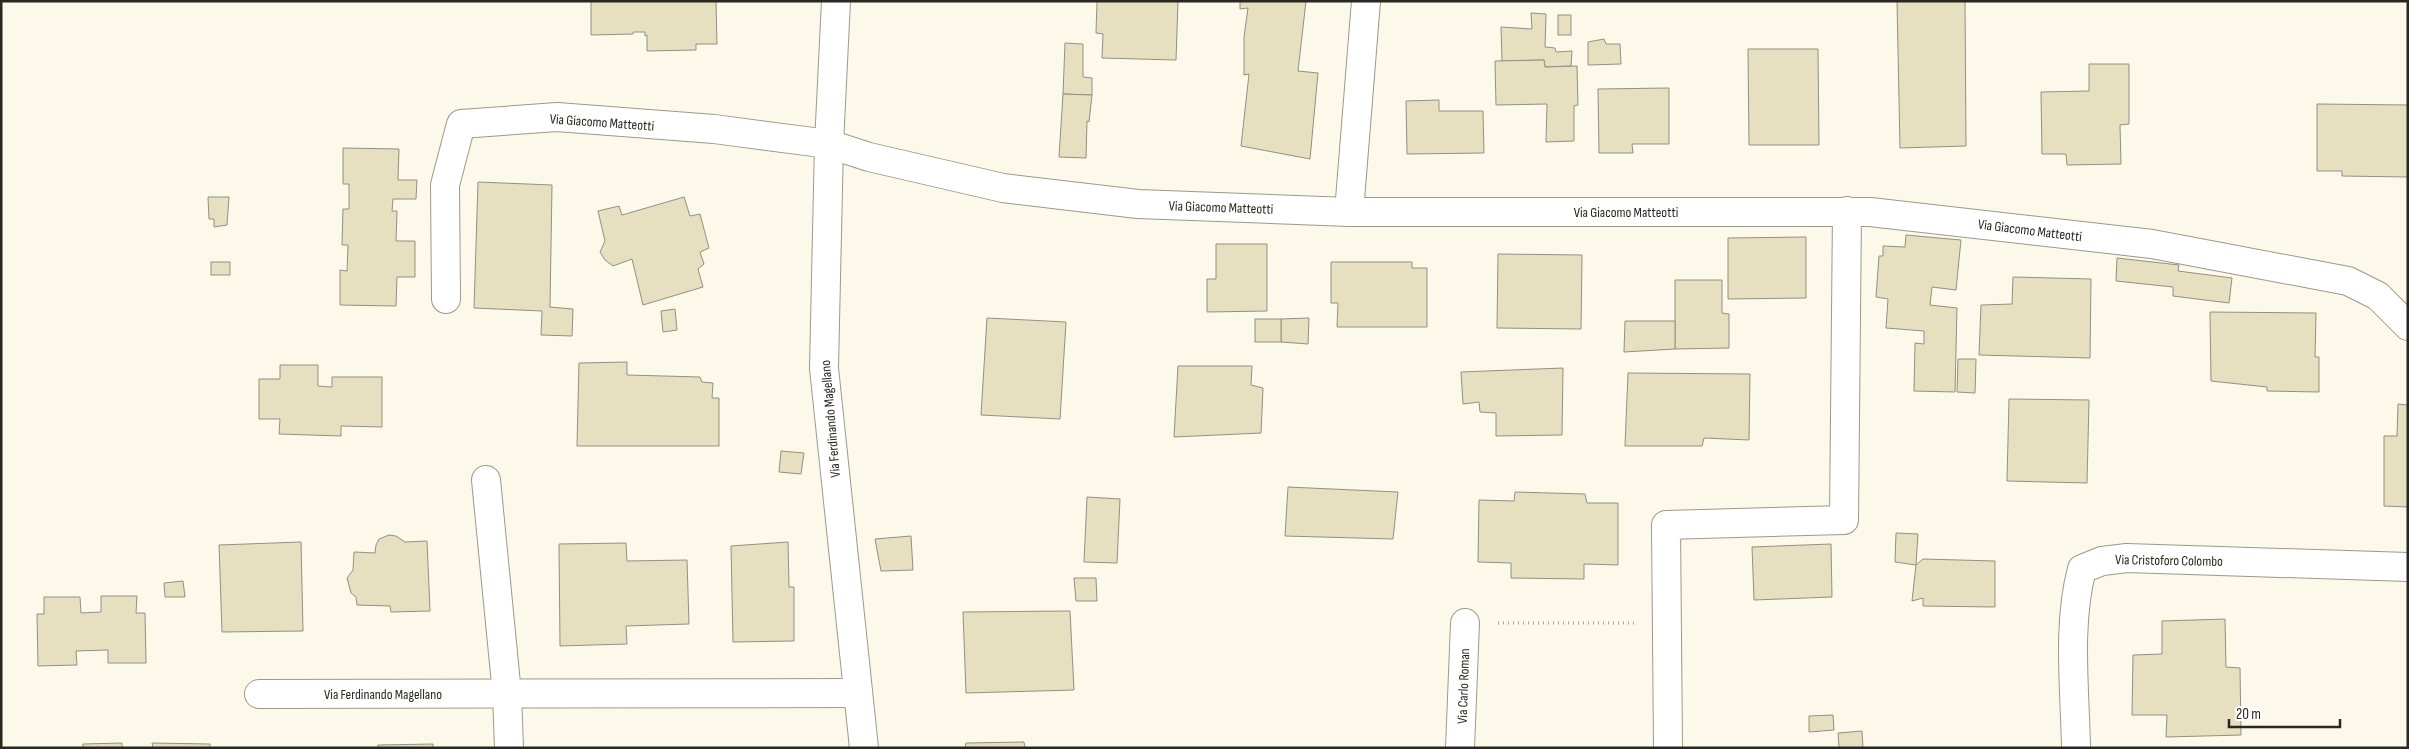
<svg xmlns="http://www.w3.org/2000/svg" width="2409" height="749" viewBox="0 0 2409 749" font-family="'Sofia Sans Condensed',sans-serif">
<rect width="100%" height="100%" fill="#fcf9ea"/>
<g fill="#e6dfc0" stroke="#939082">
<path d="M591 1H716L717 44H696V50L647 51V35L645 36V32H633V34L591 35Z"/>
<path d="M1097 1H1178L1176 60 1102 58 1103 34 1096 33Z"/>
<path d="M1240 1H1306L1298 71 1318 73 1310 159 1241 146 1249 74 1244 75V37L1248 8 1240 9Z"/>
<path d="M1897 1H1965L1966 146 1900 148Z"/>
<path d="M1531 13 1546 14 1545 47 1555 48 1556 52 1572 51 1571 66 1545 67 1544 60 1502 61 1501 27 1532 29Z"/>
<rect x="1558" y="15" width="13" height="20"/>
<path d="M1604 39 1606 44H1620L1621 64 1588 65V42Z"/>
<path d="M1065 43 1083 44V77L1092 78V95L1063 94Z"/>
<path d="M1748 49H1818L1819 145H1749Z"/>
<path d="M1544 60 1545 67 1577 66 1578 105 1574 106V141L1546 142 1547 104 1496 105 1495 61Z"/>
<path d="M2089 64H2129V124L2120 125 2121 164 2067 165 2066 154H2042L2041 92 2089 91Z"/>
<path d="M1669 88V144H1632L1633 153H1599L1598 89Z"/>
<path d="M1063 94 1092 95 1089 122 1087 121 1086 158 1059 157Z"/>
<path d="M1439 100V111H1483L1484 153 1407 154 1406 101Z"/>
<path d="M2317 104 2408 105V177L2342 176V171H2317Z"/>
<path d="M343 148 399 149 398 180H417L416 199H393L392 211H397L396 241H415V277H397L396 306 340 305V270L347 271 348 245H342L343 209H349V184H343Z"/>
<path d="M478 182 552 185 550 307 573 309 572 336 541 335 542 311 474 308Z"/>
<path d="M208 197H229L227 225 214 227V219H209Z"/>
<path d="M684 197 690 216 700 214 709 248 700 252 704 264 698 269 703 287 643 305 632 259 613 266 605 260 600 252 605 241 598 211 619 206 622 215Z"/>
<path d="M1906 235 1961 240 1956 290 1932 287 1930 305 1957 308 1955 392 1914 391 1915 343 1924 344V331L1886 328 1888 299 1876 297 1879 256H1883V246L1905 247Z"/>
<path d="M1806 237V298L1728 299V238Z"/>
<path d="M1216 244H1267V311L1207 312V279H1216Z"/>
<path d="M1498 254 1582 255 1581 329 1497 328Z"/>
<path d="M2117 258 2179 265 2178 271 2232 278 2229 303 2173 296V287L2116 281Z"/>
<rect x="211" y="262" width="19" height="13"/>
<path d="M1331 262H1412V268H1427V327H1337L1338 303H1331Z"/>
<path d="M2013 277 2091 279 2090 358 1979 355 1981 305 2012 304Z"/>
<path d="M1675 280H1722V313L1729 314V348L1675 349Z"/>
<path d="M675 309 677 330 663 332 661 311Z"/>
<path d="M2210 312 2316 313 2315 357H2319V392L2267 391V387L2211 381Z"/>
<path d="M987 318 1066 322 1060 419 981 415Z"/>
<path d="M1309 318 1308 344 1281 342V319Z"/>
<rect x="1255" y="319" width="26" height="23"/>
<path d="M1625 321H1675V349L1624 352Z"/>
<path d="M1958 359H1976L1975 393 1957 392Z"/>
<path d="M627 362V375L700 377 702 382 713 383 712 398H719V446H577L579 363Z"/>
<path d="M280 365H318V386L332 387V377H382V427L341 426V436L279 434 280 419H259V379H280Z"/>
<path d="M1178 366H1252L1251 385 1263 388 1261 433 1174 437Z"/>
<path d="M1563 368 1562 435 1496 436V413L1480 412 1479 402 1463 404 1461 372Z"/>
<path d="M1628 373 1750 374 1749 440 1704 438 1702 446H1625Z"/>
<path d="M2009 399 2089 400 2087 483 2007 481Z"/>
<path d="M2398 404 2408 405V507L2384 506V436H2397Z"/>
<path d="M781 451 804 453 801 474 779 472Z"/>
<path d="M1288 487 1398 492 1393 539 1285 536Z"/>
<path d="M1515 492 1585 494 1587 503H1618V565L1584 564V579L1511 578V563L1478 562 1479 500 1514 501Z"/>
<path d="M1087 497 1120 499 1117 563 1084 562Z"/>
<path d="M1896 533 1918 534 1916 565 1895 562Z"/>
<path d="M389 535 396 536 405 542 427 541 430 611 391 612 390 606 357 605 356 597 351 593 347 578 353 570 354 552 375 553 376 545 379 539Z"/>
<path d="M911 536 913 570 881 571 875 539Z"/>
<path d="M301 542 303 631 222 632 219 545Z"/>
<path d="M788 542 789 587H794V641L733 642 731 546Z"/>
<path d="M626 543 627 561 687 560 689 624 626 626 627 644 560 646 559 544Z"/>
<path d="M1831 544 1832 597 1754 600 1752 547Z"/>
<path d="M1923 559 1995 561V607L1923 606V598L1912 601 1916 565Z"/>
<path d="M1074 578H1096L1097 601H1076Z"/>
<path d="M183 581 185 597H165L164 583Z"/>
<path d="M101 596H137L136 613H145L146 663H108V650L76 651 77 665 38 666 37 614H44V597H80L81 613 101 612Z"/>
<path d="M1070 611 1074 690 966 693 963 612Z"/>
<path d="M2225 619 2226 667 2240 668 2241 735 2166 737 2167 715H2132L2133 655 2162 654V621Z"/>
<path d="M1833 715 1834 730 1809 732V716Z"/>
<path d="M1862 731 1863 748H1839L1838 733Z"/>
<path d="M1024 742 1025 748H965L966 743Z"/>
<path d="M122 743V748H83V744Z"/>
<path d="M152 743 210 744V748H153Z"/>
<path d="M433 744V748H378V745Z"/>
</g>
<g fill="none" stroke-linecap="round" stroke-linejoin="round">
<defs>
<g id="minor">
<path d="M836 1 829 144 824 368 864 748"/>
<path d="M1349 212 1366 1"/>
<path d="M446 299 445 185 461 124 557 117 714 129 829 144 869 157 1003 188 1138 204 1349 212H1870L2152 244 2348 281 2378 296 2408 326"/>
<path d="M486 480 507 694 509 748"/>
<path d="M259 694 858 693"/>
<path d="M1460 748 1465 623"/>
<path d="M1668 748 1666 525 1844 520 1847 211"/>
<path d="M2076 748C2075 690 2067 624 2082 569L2102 561 2127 558 2408 567"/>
</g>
</defs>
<use href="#minor" stroke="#9c998b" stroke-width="30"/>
<path stroke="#a5a398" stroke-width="3" stroke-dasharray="1 4" stroke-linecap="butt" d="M1498 623H1634"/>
<use href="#minor" stroke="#fff" stroke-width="28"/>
</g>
<g text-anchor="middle" stroke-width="4" stroke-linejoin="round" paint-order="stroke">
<g font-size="14" fill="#282722" stroke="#fff">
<text transform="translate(602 122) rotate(4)" y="5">Via Giacomo Matteotti</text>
<text transform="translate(1221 207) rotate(2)" y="5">Via Giacomo Matteotti</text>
<text x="1626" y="217">Via Giacomo Matteotti</text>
<text transform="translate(2030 230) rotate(7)" y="5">Via Giacomo Matteotti</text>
<text transform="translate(830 419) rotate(-95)" y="5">Via Ferdinando Magellano</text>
<text transform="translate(2169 560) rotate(1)" y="5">Via Cristoforo Colombo</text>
<text transform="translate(1463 686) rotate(-88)" y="5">Via Carlo Roman</text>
<text x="383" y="699">Via Ferdinando Magellano</text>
</g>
</g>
<rect width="2409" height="749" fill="none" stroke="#282722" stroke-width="5"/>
<path d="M2229 719v8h111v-8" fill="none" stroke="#282722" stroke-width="2.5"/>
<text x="2236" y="719" font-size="15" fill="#282722" stroke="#ffffff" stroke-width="4" paint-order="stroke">20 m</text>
</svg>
